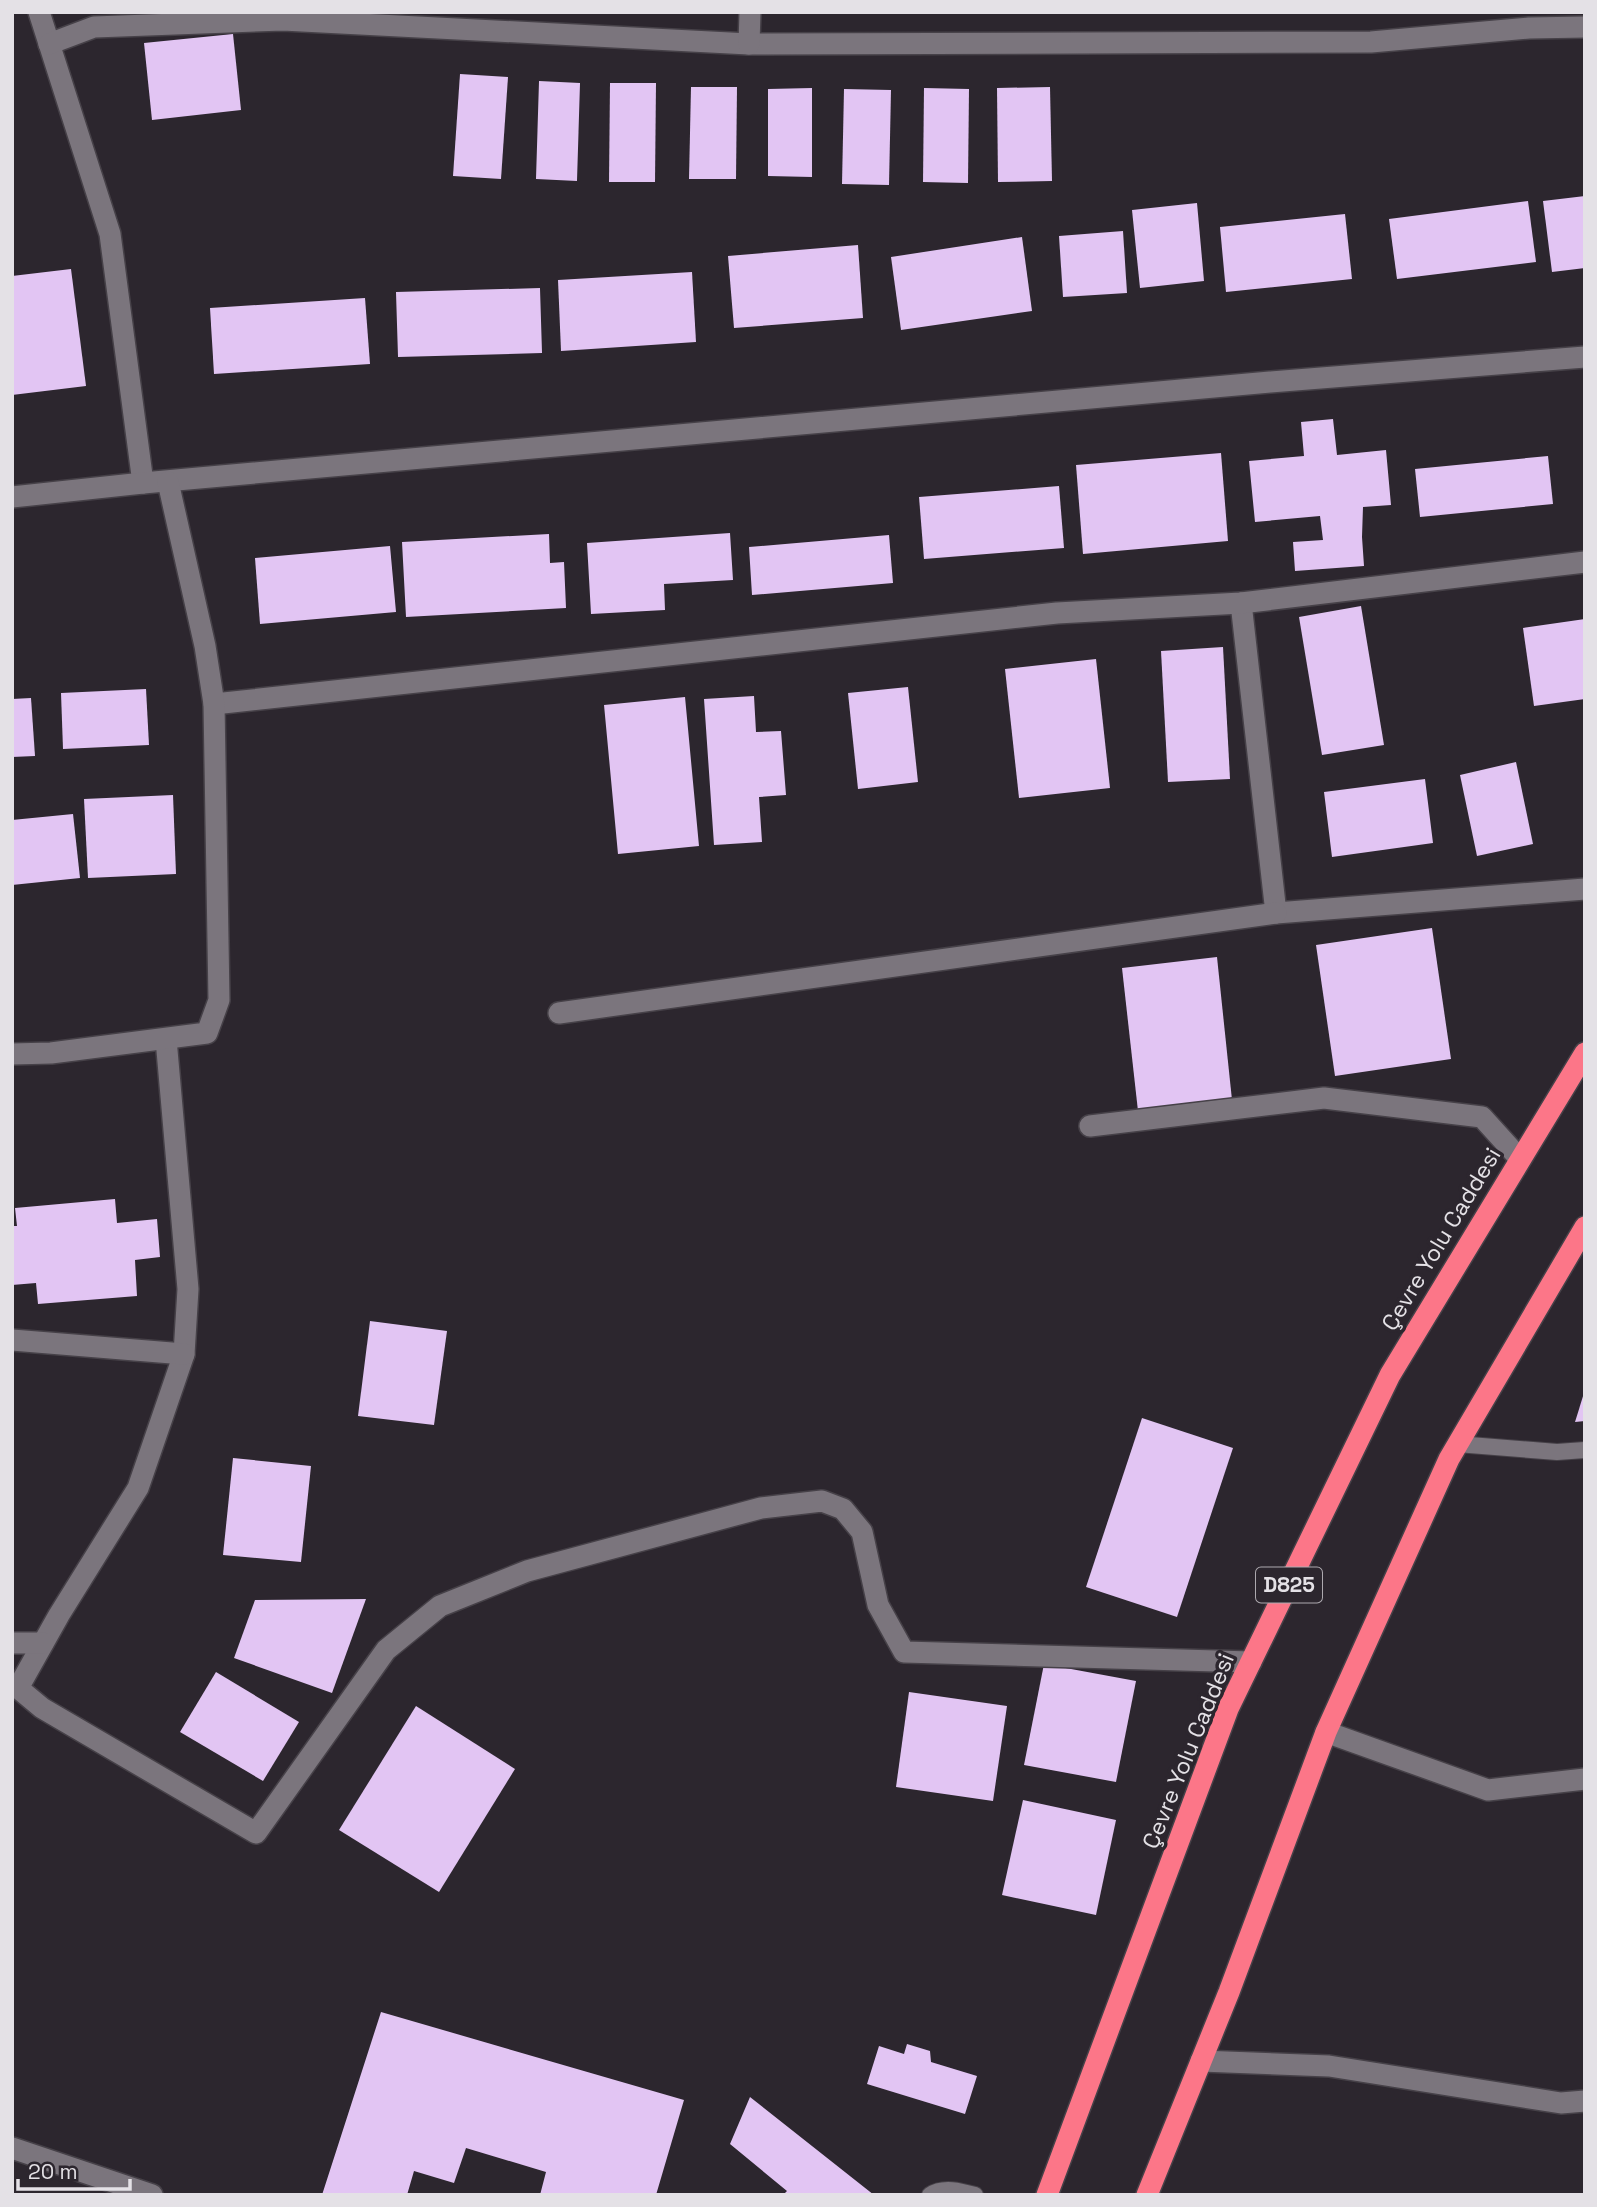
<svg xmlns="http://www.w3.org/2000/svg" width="1597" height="2207" viewBox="0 0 1597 2207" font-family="'Space Grotesk',sans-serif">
<rect width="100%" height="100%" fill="#2c262e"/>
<g fill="#e2c5f3">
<path d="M233 34 241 110 152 120 144 43Z"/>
<path d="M460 74 508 77 501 179 453 176Z"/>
<path d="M539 81 580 83 577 181 536 179Z"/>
<path d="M610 83H656L655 182H609Z"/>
<path d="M691 87H737L736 179H689Z"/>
<path d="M1050 87 1052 181 998 182 997 88Z"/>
<path d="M812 88V177L768 176V89Z"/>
<path d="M924 88 969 89 968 183 923 182Z"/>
<path d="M844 89 891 90 889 185 842 184Z"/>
<path d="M1585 196V268L1552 272 1543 201Z"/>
<path d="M1528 201 1536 262 1397 279 1389 219Z"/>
<path d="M1197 203 1204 281 1140 288 1132 210Z"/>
<path d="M1345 214 1352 279 1226 292 1220 227Z"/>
<path d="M1123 231 1127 293 1063 297 1059 236Z"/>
<path d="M1022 237 1032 311 901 330 891 257Z"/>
<path d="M858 245 863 318 734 328 728 256Z"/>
<path d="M71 269 86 386 12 395V276Z"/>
<path d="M692 272 696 342 561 351 558 280Z"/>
<path d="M540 288 542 353 398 357 396 292Z"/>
<path d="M365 298 370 364 214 374 210 308Z"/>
<path d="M1333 419 1337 455 1386 450 1391 505 1363 507 1362 537 1364 566 1295 571 1293 542 1323 540 1320 516 1255 522 1249 461 1304 456 1301 422Z"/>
<path d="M1221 453 1228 541 1083 554 1076 465Z"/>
<path d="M1548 456 1553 504 1420 517 1415 469Z"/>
<path d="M1059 486 1064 548 924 559 919 497Z"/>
<path d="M730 533 733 580 664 584 665 610 591 614 587 543Z"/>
<path d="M549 534 550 563 564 562 566 608 406 617 402 542Z"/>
<path d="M889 535 893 583 752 595 749 547Z"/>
<path d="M390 546 396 612 260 624 255 558Z"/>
<path d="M1361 606 1384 745 1322 755 1299 617Z"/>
<path d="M1585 619V699L1534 706 1523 628Z"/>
<path d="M1223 647 1230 779 1168 782 1161 651Z"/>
<path d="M1096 659 1110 788 1019 798 1005 669Z"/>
<path d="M908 687 918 782 858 789 848 693Z"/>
<path d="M146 689 149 745 63 749 61 693Z"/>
<path d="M754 696 756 732 781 731 786 795 759 797 762 842 714 845 704 699Z"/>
<path d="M685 697 699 846 618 854 604 705Z"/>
<path d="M31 698 35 756 12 757V699Z"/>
<path d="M1516 762 1533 844 1477 856 1460 775Z"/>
<path d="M1425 779 1433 843 1332 857 1324 792Z"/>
<path d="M173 795 176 874 88 878 84 799Z"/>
<path d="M73 814 80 878 12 885V820Z"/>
<path d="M1432 928 1451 1059 1335 1076 1316 945Z"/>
<path d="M1217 957 1232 1100 1138 1111 1122 968Z"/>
<path d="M115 1199 117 1223 157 1219 160 1257 135 1260 137 1296 38 1304 36 1283 12 1285V1226H17L15 1208Z"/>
<path d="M370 1321 447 1331 434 1425 358 1416Z"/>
<path d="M1584 1393 1585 1421 1575 1422Z"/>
<path d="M1142 1418 1233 1448 1177 1617 1086 1587Z"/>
<path d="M233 1458 311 1466 301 1562 223 1555Z"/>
<path d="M366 1599 332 1693 234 1658 255 1600Z"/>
<path d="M1044 1664 1136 1681 1116 1782 1024 1765Z"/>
<path d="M216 1672 299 1722 263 1781 180 1732Z"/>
<path d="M909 1692 1007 1706 993 1801 896 1787Z"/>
<path d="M416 1706 515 1769 439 1892 339 1830Z"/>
<path d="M1023 1800 1116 1820 1096 1915 1002 1895Z"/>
<path d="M381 2012 684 2100 656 2195H540L546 2172 466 2148 454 2183 414 2171 407 2195H322Z"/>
<path d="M907 2044 930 2051 931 2062 977 2076 965 2114 867 2084 879 2046 904 2054Z"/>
<path d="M750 2097 874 2195H783L787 2191 730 2144Z"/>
</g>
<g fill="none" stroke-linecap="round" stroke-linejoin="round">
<defs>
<g id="lane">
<path d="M1457 1444 1557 1452 1585 1450"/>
<path d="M930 2195C943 2186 961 2191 975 2195"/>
</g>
<g id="street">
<path d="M39 12 110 234 143 483"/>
<path d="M49 44 94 27 283 20 749 44 1371 42 1529 28 1585 27"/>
<path d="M749 44 750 12"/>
<path d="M12 497 143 483 1270 382 1585 357"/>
<path d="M1241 603 1276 913 1585 889"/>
<path d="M214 704 1057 613 1241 603 1585 562"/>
<path d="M559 1013 1276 913"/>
<path d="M166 1039 188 1289 184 1354 138 1488 59 1615 18 1688 42 1708 256 1833 386 1650 440 1606 527 1571 761 1508 822 1501 843 1509 862 1532 878 1605 904 1652 1251 1662"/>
<path d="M12 1054 51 1053 207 1033 219 1000 214 704 205 646 168 482"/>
<path d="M1090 1126 1324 1098 1482 1117 1520 1159"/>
<path d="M12 1340 184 1354"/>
<path d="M12 1643H43"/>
<path d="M1326 1732 1488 1790 1585 1779"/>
<path d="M1201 2061 1329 2066 1561 2103 1585 2101"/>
<path d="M12 2148 152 2195"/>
</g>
<g id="highway">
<path d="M1047 2195 1228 1709 1390 1375 1585 1053"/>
<path d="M1147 2195 1229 1992 1326 1732 1449 1459 1585 1227"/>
</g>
</defs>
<use href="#lane" stroke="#464148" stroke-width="18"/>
<use href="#street" stroke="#464148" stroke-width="24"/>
<use href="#highway" stroke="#464148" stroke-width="24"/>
<use href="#lane" stroke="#7b757d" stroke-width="16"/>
<use href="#street" stroke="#7b757d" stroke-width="21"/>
<use href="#highway" stroke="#fc7688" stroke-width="21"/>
</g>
<g text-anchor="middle" stroke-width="7" stroke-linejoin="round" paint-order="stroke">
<rect fill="#2c262e" stroke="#ada9af" stroke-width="2" x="1256" y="1567.5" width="66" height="35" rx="5"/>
<g font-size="21" font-weight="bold" fill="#e4e1e6">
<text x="1289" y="1592">D825</text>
</g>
<g font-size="23" fill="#e4e1e6" stroke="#2c262e">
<text transform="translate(1441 1239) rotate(-59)" y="8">Çevre Yolu Caddesi</text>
<text transform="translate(1188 1751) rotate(-68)" y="8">Çevre Yolu Caddesi</text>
</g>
</g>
<rect width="1597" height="2207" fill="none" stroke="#e4e1e6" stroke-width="28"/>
<path d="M18 2179v10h112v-10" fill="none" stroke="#e4e1e6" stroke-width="3.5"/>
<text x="28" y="2179" font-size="21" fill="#e4e1e6" stroke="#2c262e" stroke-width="5" paint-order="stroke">20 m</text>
</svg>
